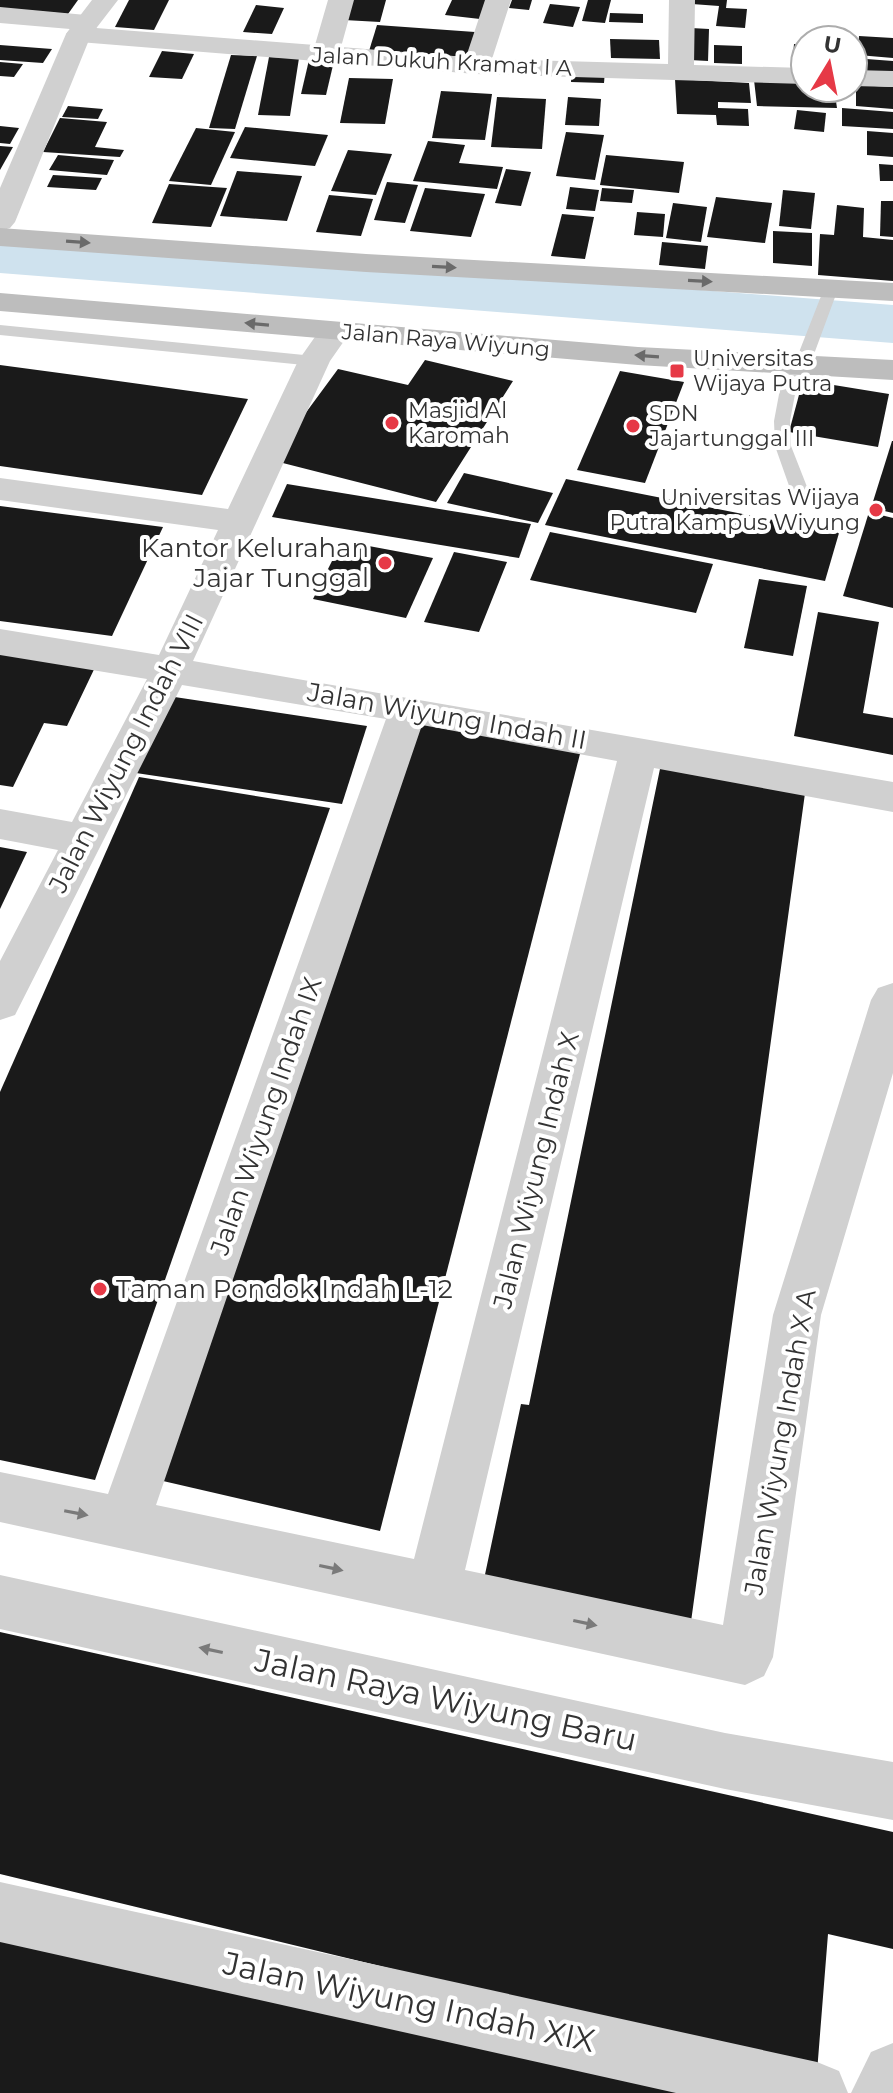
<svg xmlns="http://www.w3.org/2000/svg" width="893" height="2093" viewBox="0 0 893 2093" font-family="Montserrat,sans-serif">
<rect width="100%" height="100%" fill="#fff"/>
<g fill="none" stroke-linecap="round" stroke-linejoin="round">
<path fill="#cfe2ee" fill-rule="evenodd" d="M0 235 893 305V343L0 273Z"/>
</g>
<g fill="#1a1a1a">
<path d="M0 0H78L68 14 0 8Z"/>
<path d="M129 0H169L154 30 115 27Z"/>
<path d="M351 0H386L380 22 344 20Z"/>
<path d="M452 0H487L480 19 445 15Z"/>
<path d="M512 0H532L529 10 509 8Z"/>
<path d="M588 0H611L605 23 582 21Z"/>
<path d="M693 0H727L726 8 747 9 745 28 716 26 719 6 692 4Z"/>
<path d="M550 4 580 7 573 27 543 23Z"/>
<path d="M256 5 284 8 272 34 243 32Z"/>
<path d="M610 13 643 14V23L609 22Z"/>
<path d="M377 25 475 32 469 57 369 51Z"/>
<path d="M691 28 709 29 708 61 690 60Z"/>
<path d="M859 36 893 38V58L858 55Z"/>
<path d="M610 39 659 40 660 59 611 58Z"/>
<path d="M794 44 805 45V69L792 68Z"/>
<path d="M0 45 52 49 43 63 0 60Z"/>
<path d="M714 45 742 46V64L714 63Z"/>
<path d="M162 51 194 54 182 79 149 77Z"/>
<path d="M231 55 257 56 235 129 209 128Z"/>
<path d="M269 57 299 58 290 116 258 115Z"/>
<path d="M853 58 893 61V76L853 73Z"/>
<path d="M309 60 334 61 326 95 301 94Z"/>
<path d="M0 62 23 64 14 77 0 76Z"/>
<path d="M572 70 605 71 604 83 571 82Z"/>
<path d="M349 78 393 79 385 124 340 123Z"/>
<path d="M675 79 749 83 751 103 718 102V108L748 109 749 126 717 125 716 115 677 114Z"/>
<path d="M754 80 805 81V88H834L837 108 757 106Z"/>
<path d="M856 85 893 87V109L856 106Z"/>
<path d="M441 91 492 94 485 140 432 138Z"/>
<path d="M497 97 546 99 542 149 491 147Z"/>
<path d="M568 97 601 99 599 126 565 125Z"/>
<path d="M68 106 103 109 98 119 62 117Z"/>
<path d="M842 108 893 112V129L842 126Z"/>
<path d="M797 110 826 113 824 132 794 129Z"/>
<path d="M60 118 107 122 95 147 124 150 120 157 43 152Z"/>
<path d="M0 126 19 128 10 144 0 143Z"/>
<path d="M245 127 328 135 315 166 230 158Z"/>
<path d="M196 128 235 132 211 185 169 181Z"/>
<path d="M867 131 893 133V157L867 155Z"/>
<path d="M566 132 604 135 595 180 556 176Z"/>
<path d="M428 141 465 145 459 163 503 167 497 189 413 181Z"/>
<path d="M0 146 13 147 0 170Z"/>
<path d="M348 150 392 154 376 195 331 191Z"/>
<path d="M58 155 114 160 107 175 49 170Z"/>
<path d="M606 155 684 162 679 193 600 185Z"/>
<path d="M879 164 893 165V181H880Z"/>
<path d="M506 169 531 172 521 206 495 203Z"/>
<path d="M237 171 302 176 287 221 220 216Z"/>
<path d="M53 175 102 178 96 190 47 187Z"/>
<path d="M387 182 418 185 405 223 374 220Z"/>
<path d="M169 184 227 188 211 227 152 223Z"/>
<path d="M570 187 599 190 595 211 566 209Z"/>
<path d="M425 188 485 194 471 237 410 231Z"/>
<path d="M602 188 634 190 632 203 600 201Z"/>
<path d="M783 190 815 193 811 229 779 226Z"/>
<path d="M329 195 373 199 361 236 316 232Z"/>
<path d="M716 197 772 203 765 243 707 237Z"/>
<path d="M881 201H893V237L880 236Z"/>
<path d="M673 203 707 207 701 242 666 238Z"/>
<path d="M837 205 864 208 863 237 893 240V281L818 275 820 234 834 235Z"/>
<path d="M637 212 665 214 663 237 634 235Z"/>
<path d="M562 214 594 217 585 259 551 256Z"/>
<path d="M773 231 812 233V266L773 263Z"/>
<path d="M662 242 708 246 705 269 659 265Z"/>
<path d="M425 360 513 381 436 502 271 460 338 369 408 385Z"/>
<path d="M0 365 82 376 248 399 202 495 0 466Z"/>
<path d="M620 371 684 382 645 483 577 470Z"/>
<path d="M803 380 889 394 878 447 789 432Z"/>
<path d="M892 441H893V513L871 508Z"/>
<path d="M464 473 553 493 538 523 447 503Z"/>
<path d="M566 479 839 533 825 581 545 525Z"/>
<path d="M287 484 531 524 519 558 272 517Z"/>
<path d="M0 506 163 527 112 636 0 621Z"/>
<path d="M869 512 893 518V608L843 596Z"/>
<path d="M550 532 713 564 696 613 530 580Z"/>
<path d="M342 541 433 558 406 618 313 599Z"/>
<path d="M454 552 507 562 479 632 424 622Z"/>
<path d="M759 579 807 586 793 656 744 648Z"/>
<path d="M818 612 879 622 863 713 893 718V755L794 736Z"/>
<path d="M0 645 99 659 67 726 44 723 13 787 0 785Z"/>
<path d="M168 696 367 726 342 804 136 773Z"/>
<path d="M418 723 581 750 380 1531 163 1481Z"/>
<path d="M661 764 806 786 690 1629 483 1584 521 1404 529 1405Z"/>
<path d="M139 777 330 808 95 1480 0 1460V1092Z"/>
<path d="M0 847 27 852 0 909Z"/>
<path d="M0 1632 893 1832V1949L828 1934 817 2072 0 1874Z"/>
<path d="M0 1932 688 2093H0Z"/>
</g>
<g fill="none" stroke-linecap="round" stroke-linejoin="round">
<g fill="#d0d0d0" fill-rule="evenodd">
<path d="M825 286 838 289 810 365 796 389 790 421 791 446 811 497 802 502 793 497 775 446 774 421 780 389 794 365Z"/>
<path d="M0 325 314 356 322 361 314 366 0 335Z"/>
</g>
<g fill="#d0d0d0" fill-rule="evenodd">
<path d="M328 0H354L341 47 466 57 485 0H511L492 59 668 64 669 0H695L694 65 805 68V84L476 74 79 42 70 39 66 34 70 29 0 23V7L86 15 95 18 99 23 96 28 315 45Z"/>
<path d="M853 70 893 71V87L853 86Z"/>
<path d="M335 322 346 324 351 331 330 361 193 661 893 782V812L654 768 465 1570 723 1625 773 1315 871 1000 878 988 893 983V1073L821 1315 773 1657 764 1676 745 1685 0 1522V1472L108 1494 386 719 182 685 15 1015 0 1020V961L58 850 0 839V809L72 822 147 679 0 655V629L159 655 218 530 0 500V478L228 509 298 361 324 324ZM422 725 617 761 414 1559 156 1505Z"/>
<path d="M0 1575 725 1733 893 1762V1820L725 1789 0 1629Z"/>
<path d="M0 1882 817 2062 839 2071 848 2093H676L0 1942Z"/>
<path d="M893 2043V2093H851L871 2052Z"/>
</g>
<path fill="#d0d0d0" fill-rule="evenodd" d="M92 0H118L91 35 15 222 10 228 0 231V188L66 34Z"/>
<g fill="#bdbdbd" fill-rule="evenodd">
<path d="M0 228 366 254 893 283V301L366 272 0 246Z"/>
<path d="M0 293 638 347 893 360V380L638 365 0 311Z"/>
</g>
</g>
<defs><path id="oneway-solid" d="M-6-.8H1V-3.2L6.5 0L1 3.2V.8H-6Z" transform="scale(2)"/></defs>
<g fill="#6a6a6a">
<use href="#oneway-solid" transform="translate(78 242) rotate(4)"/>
<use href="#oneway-solid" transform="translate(444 267) rotate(3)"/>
<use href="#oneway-solid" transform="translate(700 281) rotate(3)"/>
<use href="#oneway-solid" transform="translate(257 324) rotate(-175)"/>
<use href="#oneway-solid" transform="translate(647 356) rotate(-176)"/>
</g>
<g fill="#7a7a7a">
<use href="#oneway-solid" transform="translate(76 1513) rotate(11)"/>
<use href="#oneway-solid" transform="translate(331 1568) rotate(12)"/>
<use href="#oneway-solid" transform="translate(585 1623) rotate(12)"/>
<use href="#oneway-solid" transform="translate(211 1650) rotate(-168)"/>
</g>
<g fill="#e63946" stroke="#fff" stroke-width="3">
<rect x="669" y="363" width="16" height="16" rx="4"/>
<circle cx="392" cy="423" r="8"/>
<circle cx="633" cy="426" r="8"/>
<circle cx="876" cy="510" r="8"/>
<circle cx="385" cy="563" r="8"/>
<circle cx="100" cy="1289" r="8"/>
</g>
<g text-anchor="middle" stroke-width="8" stroke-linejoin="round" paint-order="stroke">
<g font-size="22" fill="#333" stroke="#fff">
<text transform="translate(442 61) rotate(3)" y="8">Jalan Dukuh Kramat I A</text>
<text transform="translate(446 340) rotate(5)" y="8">Jalan Raya Wiyung</text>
</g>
<g font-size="22" fill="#333" stroke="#fff" text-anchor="start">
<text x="693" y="366">Universitas<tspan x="693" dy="25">Wijaya Putra</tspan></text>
<text x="408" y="418">Masjid Al<tspan x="408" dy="25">Karomah</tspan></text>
<text x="649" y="421">SDN<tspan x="649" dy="25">Jajartunggal III</tspan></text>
<text x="860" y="505" text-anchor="end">Universitas Wijaya<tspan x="860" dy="25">Putra Kampus Wiyung</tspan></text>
</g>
<g font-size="26" fill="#333" stroke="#fff" text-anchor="end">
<text x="369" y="557">Kantor Kelurahan<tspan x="369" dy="30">Jajar Tunggal</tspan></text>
<text x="116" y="1298" text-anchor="start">Taman Pondok Indah L-12</text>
</g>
<g font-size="26" fill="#333" stroke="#fff">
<text transform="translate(447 716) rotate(10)" y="9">Jalan Wiyung Indah II</text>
<text transform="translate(126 753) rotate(-63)" y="9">Jalan Wiyung Indah VIII</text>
<text transform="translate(266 1116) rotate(-71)" y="9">Jalan Wiyung Indah IX</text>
<text transform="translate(536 1170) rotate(-76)" y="9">Jalan Wiyung Indah X</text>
<text transform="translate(780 1442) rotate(-80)" y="9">Jalan Wiyung Indah X A</text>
</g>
<g font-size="32" fill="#333" stroke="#fff">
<text transform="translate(446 1700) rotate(12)" y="11">Jalan Raya Wiyung Baru</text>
<text transform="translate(409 2002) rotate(12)" y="11">Jalan Wiyung Indah XIX</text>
</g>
</g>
<g transform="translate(829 64) rotate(10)"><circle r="38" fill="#ffffff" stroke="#adadad" stroke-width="2"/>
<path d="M0-6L14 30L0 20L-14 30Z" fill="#e63946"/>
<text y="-12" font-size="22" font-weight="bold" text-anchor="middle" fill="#333333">U</text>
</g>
</svg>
